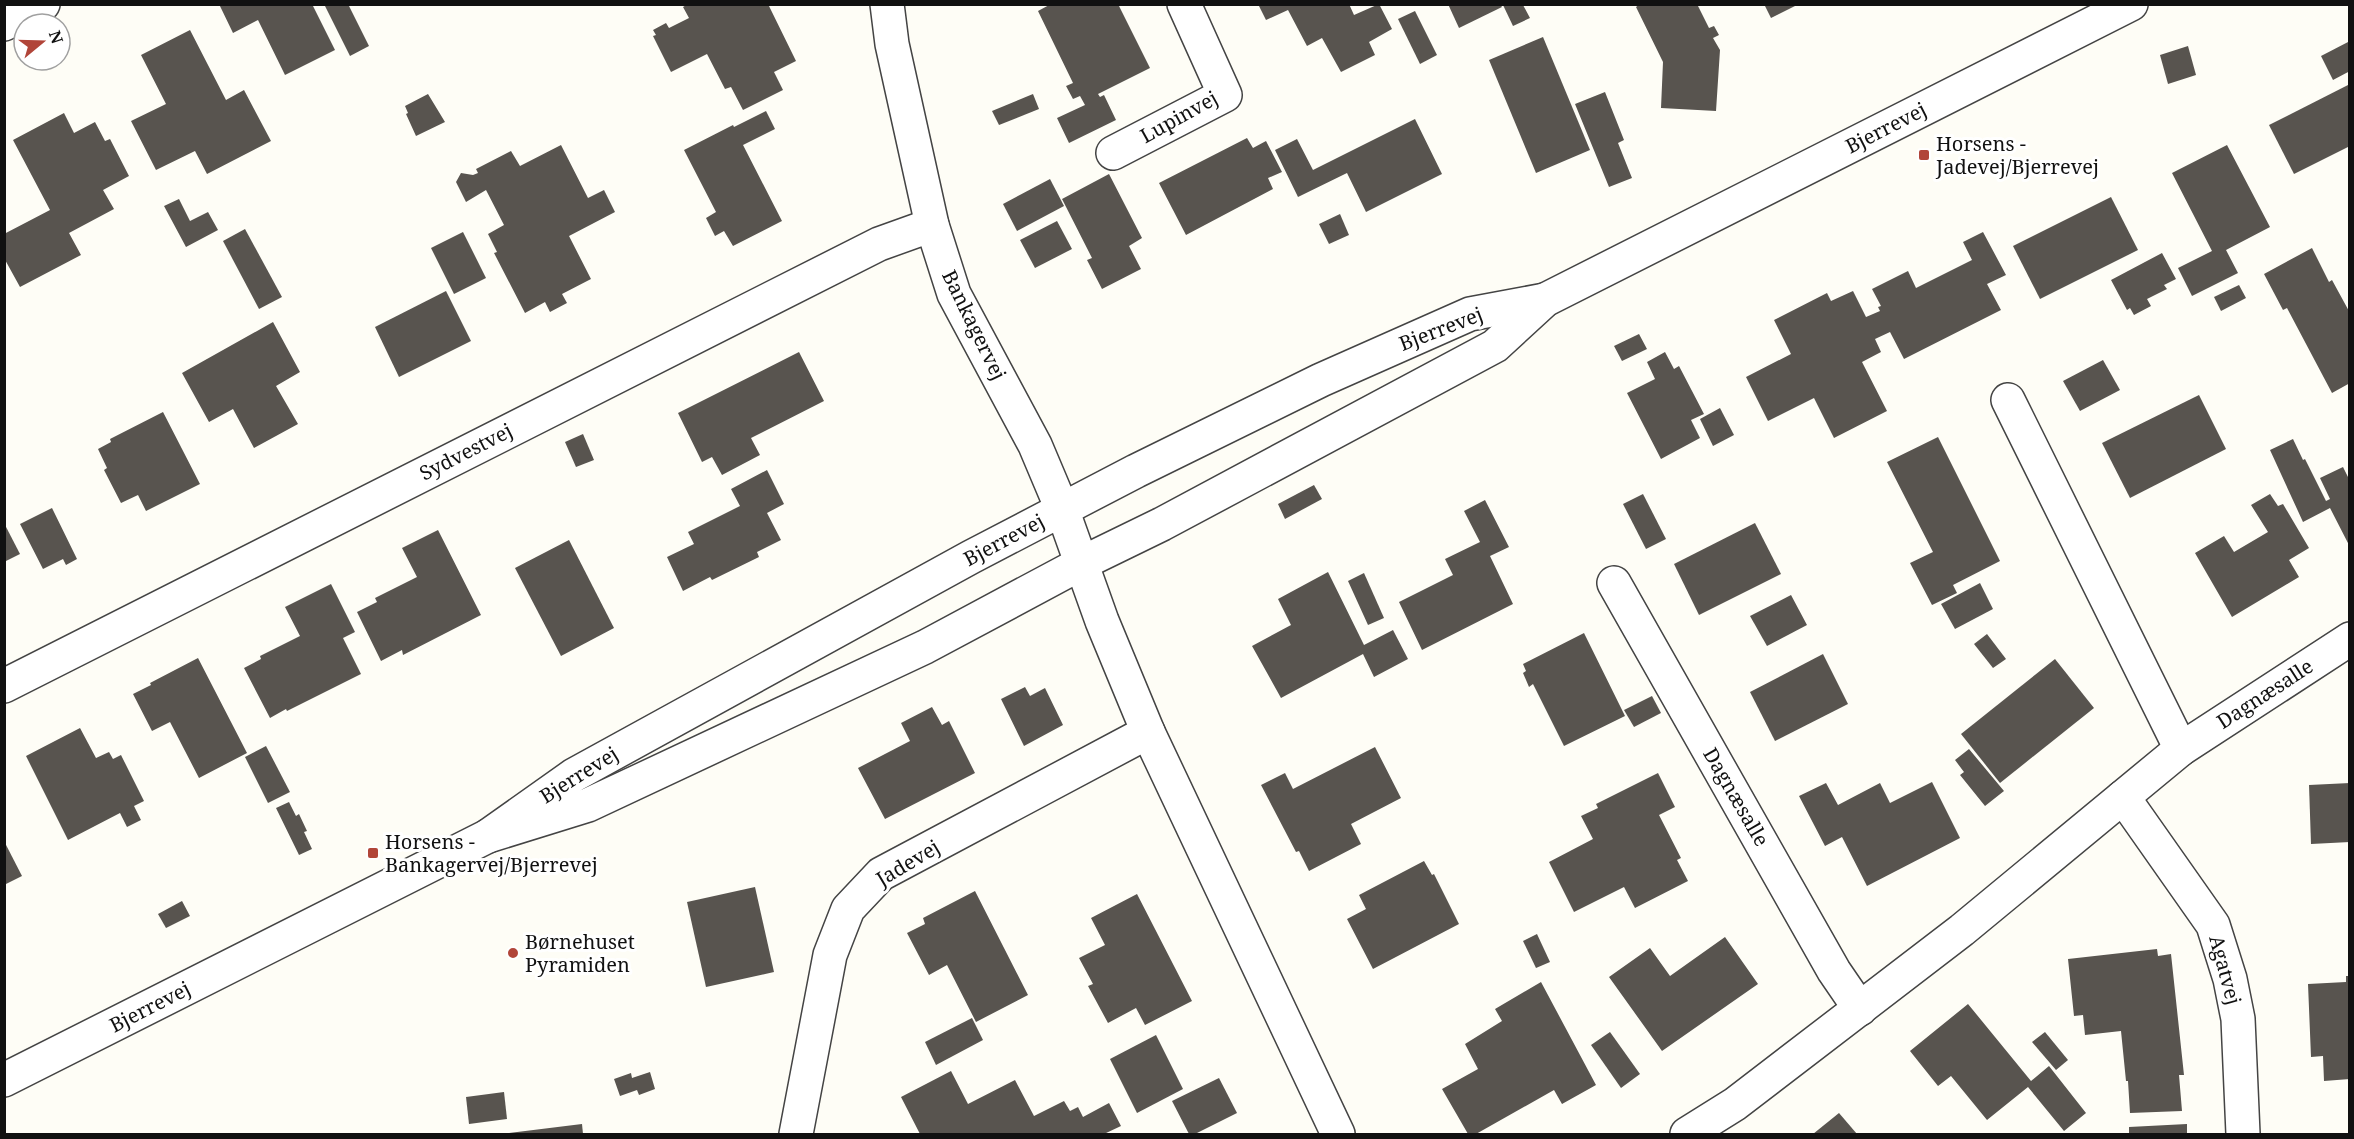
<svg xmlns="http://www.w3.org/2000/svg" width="2354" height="1139" viewBox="0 0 2354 1139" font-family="'Noto Serif',serif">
<rect width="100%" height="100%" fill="#fefdf6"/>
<g fill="#58544f">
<path d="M219 4H312L335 50 285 75 258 20 233 33Z"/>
<path d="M324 4H348L369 46 350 56Z"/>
<path d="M688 4H768L796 61 774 72 783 90 743 110 731 87 725 89 707 54 671 72 653 36 656 35 653 30 666 23 669 28 689 18 683 7Z"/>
<path d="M1051 4H1118L1150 68 1098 94 1100 97 1104 95 1116 120 1069 143 1057 118 1085 105 1080 96 1073 99 1066 86 1073 83 1038 11Z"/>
<path d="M1258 4H1349L1354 15 1379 4 1392 29 1369 42 1375 55 1341 72 1322 38 1307 46 1288 10 1266 20Z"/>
<path d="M1448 4H1500L1502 7 1459 28Z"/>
<path d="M1640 4H1697L1709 28 1714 26 1719 35 1713 38 1720 50 1716 111 1661 108 1663 62 1636 7Z"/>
<path d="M1764 4H1799L1771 18Z"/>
<path d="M1503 5H1523L1530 18 1513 26Z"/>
<path d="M1415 11 1437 55 1420 64 1398 19Z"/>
<path d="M190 30 226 100 244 90 271 141 207 174 195 151 156 170 131 121 166 104 141 55Z"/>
<path d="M1543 37 1590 150 1536 173 1489 60Z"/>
<path d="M2350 41V71L2333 80 2321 56Z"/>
<path d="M2188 46 2196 75 2168 84 2160 55Z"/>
<path d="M2350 84V146L2294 174 2269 125Z"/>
<path d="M1605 92 1624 140 1618 143 1632 178 1609 187 1575 104Z"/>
<path d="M428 94 445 122 416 136 406 114 408 113 405 106Z"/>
<path d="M1033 94 1039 109 999 125 992 111Z"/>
<path d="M766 111 775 129 743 145 782 221 733 246 724 231 715 236 706 218 716 212 684 150 733 125 734 127Z"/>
<path d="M64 113 74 133 95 122 105 141 110 139 129 176 103 190 114 209 69 233 81 255 20 287 4 258V234L50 210 13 140Z"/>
<path d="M1415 119 1442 174 1366 212 1347 173 1298 197 1275 150 1297 139 1313 170Z"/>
<path d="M1247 138 1253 148 1266 141 1282 172 1268 178 1273 189 1186 235 1159 183Z"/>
<path d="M561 145 588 198 604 190 615 212 569 236 591 279 562 294 567 303 550 312 545 302 525 313 494 253 497 252 488 234 504 225 486 190 466 202 456 182 461 173 473 175 478 173 476 169 511 151 520 166Z"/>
<path d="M2227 145 2270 227 2226 250 2238 273 2192 296 2178 268 2212 251 2172 173Z"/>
<path d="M1109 174 1142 238 1129 246 1141 269 1102 289 1087 260 1092 258 1062 199Z"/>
<path d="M1050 179 1064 206 1017 231 1003 204Z"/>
<path d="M2111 197 2138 250 2040 299 2013 246Z"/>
<path d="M179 199 190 221 208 212 218 230 186 247 164 206Z"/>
<path d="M1340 214 1349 235 1329 244 1319 224Z"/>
<path d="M1057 221 1072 249 1035 268 1020 240Z"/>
<path d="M245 229 282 297 259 309 223 241Z"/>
<path d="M463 232 486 278 454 294 431 248Z"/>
<path d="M1983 232 2006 275 1987 284 2001 310 1904 359 1890 332 1875 339 1881 352 1862 362 1887 411 1834 438 1814 398 1768 421 1746 377 1791 354 1774 320 1827 293 1831 301 1853 291 1866 317 1880 311 1878 307 1881 306 1872 289 1908 271 1916 288 1972 260 1963 242Z"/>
<path d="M2312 248 2329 282 2332 280 2350 313V383L2332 393 2287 308 2283 310 2264 274Z"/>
<path d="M2162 253 2176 279 2164 285 2167 289 2147 299 2151 306 2134 315 2130 308 2127 310 2111 280Z"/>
<path d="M2239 285 2246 298 2221 311 2214 297Z"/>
<path d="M446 291 471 341 399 377 375 327Z"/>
<path d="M273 322 300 372 276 386 298 424 254 448 233 409 209 422 182 373Z"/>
<path d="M1639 334 1647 349 1622 361 1614 346Z"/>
<path d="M799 352 824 401 751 438 760 455 722 475 712 457 702 462 678 413Z"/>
<path d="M1665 352 1674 369 1679 366 1704 414 1691 420 1700 438 1661 459 1627 393 1655 379 1647 362Z"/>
<path d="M2103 360 2120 390 2080 411 2063 381Z"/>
<path d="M2199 395 2226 449 2130 498 2102 443Z"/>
<path d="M1720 408 1734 435 1713 446 1700 419Z"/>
<path d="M163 412 200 484 146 511 138 495 121 503 104 470 107 468 98 449 111 442 110 439Z"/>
<path d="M583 434 594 460 576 467 565 442Z"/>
<path d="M1938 437 2000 561 1953 585 1957 593 1932 605 1910 563 1933 552 1887 462Z"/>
<path d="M2293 439 2303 460 2305 459 2326 501 2330 499 2320 478 2343 467 2350 481V547L2330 508 2303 522 2270 450Z"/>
<path d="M767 470 784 504 767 513 781 540 757 552 759 557 712 580 710 577 683 591 667 557 694 544 688 532 740 506 731 489Z"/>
<path d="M1314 485 1322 499 1285 519 1278 504Z"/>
<path d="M1643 494 1666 539 1646 549 1623 504Z"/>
<path d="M2270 494 2278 506 2283 504 2309 548 2289 560 2299 577 2232 617 2195 553 2224 536 2234 552 2268 532 2251 505Z"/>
<path d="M1485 500 1509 547 1490 556 1513 604 1422 650 1399 602 1453 575 1445 559 1480 542 1464 511Z"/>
<path d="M52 508 77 559 66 565 63 559 43 569 20 524Z"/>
<path d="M4 523 20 554 4 562Z"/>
<path d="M1755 523 1781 574 1699 615 1674 564Z"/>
<path d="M438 530 481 615 403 655 402 650 381 661 357 612 377 602 375 598 417 577 402 548Z"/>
<path d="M569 540 614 628 561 656 515 568Z"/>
<path d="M1328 572 1364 645 1393 630 1408 659 1374 677 1363 654 1281 698 1252 646 1291 625 1278 599Z"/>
<path d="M1364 573 1384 618 1368 625 1348 581Z"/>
<path d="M1980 583 1993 609 1955 629 1941 604Z"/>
<path d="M331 584 355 632 343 638 361 674 287 711 286 709 270 718 244 668 261 659 260 656 300 636 285 607Z"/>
<path d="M1791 595 1807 625 1767 646 1750 616Z"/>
<path d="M1584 633 1625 716 1564 746 1533 684 1529 687 1523 673 1526 671 1523 664Z"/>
<path d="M1987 634 2006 659 1993 668 1974 644Z"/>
<path d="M1823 654 1848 704 1775 741 1750 692Z"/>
<path d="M198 658 247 753 199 778 170 722 152 731 133 694 151 685 150 683Z"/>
<path d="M2055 659 2094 708 2000 783 1961 734Z"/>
<path d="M1025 687 1030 696 1045 688 1063 725 1024 746 1001 699Z"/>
<path d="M1652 696 1661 713 1634 727 1624 710Z"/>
<path d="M932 707 942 725 949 721 975 773 885 819 858 768 910 741 901 723Z"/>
<path d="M80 728 96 758 109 752 113 759 121 755 144 801 134 806 141 820 127 827 120 813 68 840 26 756Z"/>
<path d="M266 746 290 792 268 803 245 757Z"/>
<path d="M1375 747 1401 798 1351 824 1361 844 1309 871 1299 851 1296 852 1261 785 1285 773 1293 789Z"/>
<path d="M1969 749 2004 791 1985 806 1960 775 1964 772 1955 760Z"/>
<path d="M1658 773 1675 807 1659 815 1681 858 1677 860 1688 881 1635 908 1624 887 1574 912 1549 862 1593 839 1581 816 1598 808 1596 804Z"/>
<path d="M1932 782 1960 838 1867 886 1842 837 1825 846 1799 796 1826 783 1838 805 1880 783 1890 803Z"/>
<path d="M2350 783V842L2311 844 2309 785Z"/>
<path d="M289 802 296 816 299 814 307 831 304 832 312 849 299 855 276 808Z"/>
<path d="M4 841 22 876 4 885Z"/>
<path d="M1424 861 1432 875 1434 874 1459 924 1373 969 1347 919 1366 909 1359 895Z"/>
<path d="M755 887 774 972 706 987 687 902Z"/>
<path d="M975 891 1028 995 976 1022 947 965 929 975 907 933 925 924 923 918Z"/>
<path d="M1137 894 1192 1001 1145 1025 1136 1008 1108 1023 1088 986 1093 984 1079 958 1105 945 1091 918Z"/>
<path d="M182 901 190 916 166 928 158 914Z"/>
<path d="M1537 934 1550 962 1536 968 1523 941Z"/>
<path d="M1725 937 1758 984 1662 1051 1609 977 1650 948 1670 976Z"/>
<path d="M2157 949 2158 956 2171 954 2184 1075H2179L2182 1111 2130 1113 2128 1081H2126L2121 1031 2085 1035 2083 1015 2074 1016 2068 959Z"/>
<path d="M2346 976H2350V1079L2324 1081 2323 1056 2311 1057 2308 984 2346 982Z"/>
<path d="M1541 982 1596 1085 1562 1104 1554 1090 1476 1134H1468L1442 1089 1478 1069 1465 1044 1502 1021 1495 1009Z"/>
<path d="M1968 1004 2031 1081 2049 1066 2086 1113 2064 1131 2028 1087 1987 1120 1951 1076 1938 1086 1910 1051Z"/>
<path d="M972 1018 983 1040 936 1065 925 1042Z"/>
<path d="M1610 1032 1640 1074 1621 1088 1591 1045Z"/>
<path d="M2045 1032 2068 1060 2056 1070 2032 1042Z"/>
<path d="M1156 1035 1183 1089 1137 1113 1110 1059Z"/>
<path d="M951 1071 968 1104 1015 1080 1034 1116 1064 1101 1070 1111 1078 1107 1083 1117 1109 1103 1121 1126 1104 1134H920L901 1097Z"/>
<path d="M650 1072 655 1089 639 1095 637 1090 620 1096 614 1079 631 1073 632 1078Z"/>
<path d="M1219 1078 1237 1113 1195 1134H1189L1172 1101Z"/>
<path d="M504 1092 507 1119 469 1124 466 1097Z"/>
<path d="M1839 1113 1857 1134H1813Z"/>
<path d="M582 1124 583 1134H509V1133Z"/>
<path d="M2187 1124V1134H2129V1127Z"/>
</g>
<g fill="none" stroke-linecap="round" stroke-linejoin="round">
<defs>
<g id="minor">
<path d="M887 4 892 44 932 225 954 294 1035 445 1062 509 1102 621 1148 732 1338 1134"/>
<path d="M4 24 43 4"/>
<path d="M1113 153 1225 95 1184 4"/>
<path d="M2008 400 2181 749"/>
<path d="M1614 583 1834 971 1860 1009"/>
<path d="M4 686 879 244 932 225"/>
<path d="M2123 797 2213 925 2230 979 2238 1019 2243 1134"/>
<path d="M488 836 588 805 925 647 1082 563 1162 524 1495 346 1545 300 2131 4"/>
<path d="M4 1080 488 836 574 775 971 557 1136 471 1321 380 1470 314 1545 300"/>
<path d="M796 1134 830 955 848 909 881 874 1148 732"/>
<path d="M1687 1134 1735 1104 1962 930 2181 749 2350 639"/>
</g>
</defs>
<use href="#minor" stroke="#444" stroke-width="36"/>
<use href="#minor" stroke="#fff" stroke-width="33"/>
</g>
<g fill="#b14539" stroke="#fff" stroke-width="2">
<rect x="1918" y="149" width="12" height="12" rx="3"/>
<rect x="367" y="847" width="12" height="12" rx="3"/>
<circle cx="513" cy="953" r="6"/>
</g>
<g text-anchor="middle" stroke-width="6" stroke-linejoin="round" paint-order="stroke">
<g font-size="20" fill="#111" stroke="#fff">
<text transform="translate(1179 117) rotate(-29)" y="7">Lupinvej</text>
<text transform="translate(1886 128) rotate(-27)" y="7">Bjerrevej</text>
<text transform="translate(974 325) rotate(64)" y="7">Bankagervej</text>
<text transform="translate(1441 329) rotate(-21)" y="7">Bjerrevej</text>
<text transform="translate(466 452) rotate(-27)" y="7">Sydvestvej</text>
<text transform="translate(1004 540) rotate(-28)" y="7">Bjerrevej</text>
<text transform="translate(2265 694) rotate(-33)" y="7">Dagnæsalle</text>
<text transform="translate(579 775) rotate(-32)" y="7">Bjerrevej</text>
<text transform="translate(1736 797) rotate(60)" y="7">Dagnæsalle</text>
<text transform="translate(908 863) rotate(-31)" y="7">Jadevej</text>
<text transform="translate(2225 970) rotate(75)" y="7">Agatvej</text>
<text transform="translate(150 1007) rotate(-27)" y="7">Bjerrevej</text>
</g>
<g font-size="20" fill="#111" stroke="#fff" text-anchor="start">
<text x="1936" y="151">Horsens -<tspan x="1936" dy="23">Jadevej/Bjerrevej</tspan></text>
<text x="385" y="849">Horsens -<tspan x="385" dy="23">Bankagervej/Bjerrevej</tspan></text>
<text x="525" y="949">Børnehuset<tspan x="525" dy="23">Pyramiden</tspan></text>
</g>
</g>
<rect width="2354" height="1139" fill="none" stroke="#111111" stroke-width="12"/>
<g transform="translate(42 42) rotate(71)"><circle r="28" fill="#ffffff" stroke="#a0a0a0" stroke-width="1.5"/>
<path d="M0-4.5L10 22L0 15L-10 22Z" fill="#b14539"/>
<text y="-9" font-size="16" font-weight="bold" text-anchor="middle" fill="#111111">N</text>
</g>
</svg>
